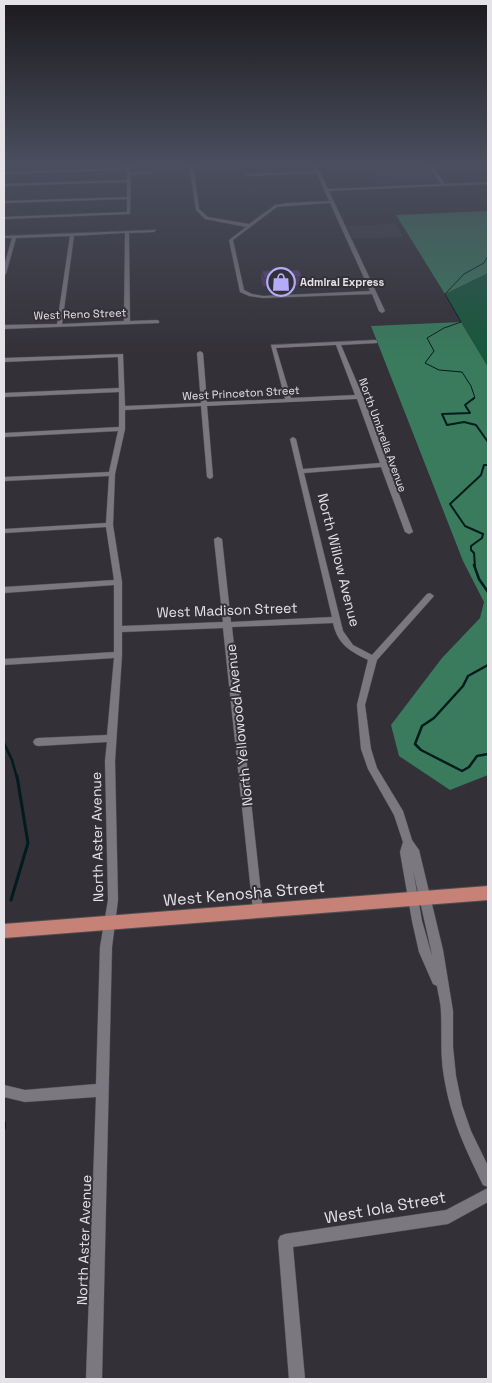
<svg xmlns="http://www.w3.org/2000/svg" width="492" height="1383" viewBox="0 0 492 1383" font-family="'Space Grotesk',sans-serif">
<rect width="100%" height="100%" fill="#333037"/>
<g fill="#3f3945">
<path d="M366 163H423L438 182 378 184Z"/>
<path d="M396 224 403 237 353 239 347 226Z"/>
</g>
<path fill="#16583c" d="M488 273V367L445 294Z"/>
<g fill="#397b5c">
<path d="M488 211V273L445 294 396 215Z"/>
<path d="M461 322 488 367V775L450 790 399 756 391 725 442 658 480 618 484 602 463 561 371 326Z"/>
</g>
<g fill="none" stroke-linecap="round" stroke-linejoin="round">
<path stroke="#011c1d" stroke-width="1" d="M473 400 475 398 471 386 462 372 439 370 425 363 434 351 427 338 444 328 461 322 445 294 464 274 484 263 488 256"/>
<g stroke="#011c1d" stroke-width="2">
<path d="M474 398 465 405 470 413 442 414 447 425 464 422 476 425 488 442"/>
<path d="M475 567 474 553 471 550V546L482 538 483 534 465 526 450 504 481 475 484 465H488"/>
</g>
<g stroke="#011c1d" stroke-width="2.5">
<path d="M474 565 479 579 488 592"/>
<path d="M488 665 468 676 463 686 434 718 422 726 415 744 421 750 462 771 469 767 477 756 488 754"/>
<path d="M4 743 12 760 17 778"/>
</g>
<path stroke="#011c1d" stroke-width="3" d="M11 900 28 843 17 776"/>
<path stroke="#011c1d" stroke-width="4" d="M4 1123V1128"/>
<defs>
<g id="street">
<path d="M127 163H131V173L152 172 154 173 131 175 130 214 4 219V217L127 212V199L4 203V201L127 197V182L4 186V184L127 180V170L4 174V172L127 168Z"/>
<path d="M189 163H193L199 209 208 217 249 224 275 205 287 203 329 201 317 173 246 176 247 174 316 171 312 163H316L328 189 441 184 426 163H430L445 184 488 182V184L329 191 385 311 382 313 379 311 372 294 263 298 249 296 240 292 229 240 246 227 205 219 196 210ZM330 203 370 291 263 296 252 294 244 290 233 240 277 207Z"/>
<path d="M156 230 154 232 129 233 130 321 157 320 159 321V323L4 329V325L57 324 70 236 16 238 6 274 4 275V266L12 238H4V236ZM125 233 124 321 62 324 74 236Z"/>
<path d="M375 340 377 341V343L341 345 363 397 413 532 409 534 405 532 381 467 304 473 343 631 353 645 372 655 427 594 430 593 434 596 377 660 365 705 371 749 377 768 403 811 412 840 419 850 443 950 453 1011V1047L456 1076 462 1105 471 1131 488 1166V1187L483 1185C465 1148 451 1119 444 1077 440 1055 442 1034 441 1012 441 1003 438 994 437 986L433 984 419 952 412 921 400 852 403 842 394 815 368 769 361 749 357 705 368 660C350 651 338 645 333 623L232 627 263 911 262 915 258 916 254 915 253 911 223 628 122 632V655L115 761 118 900 112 947 102 1379H86L96 1097 25 1102 4 1097V1085L25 1090 96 1084 100 947 108 900 105 761 107 742 38 746 35 745 33 742 35 739 38 738 107 735 114 658 4 665V659L114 652V585L4 593V587L114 580 106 527 4 533V529L106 523 109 476 4 481V477L109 472 118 431 4 437V433L119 427V392L4 397V393L119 388 118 357 4 362V358L123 354 125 406 201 403 197 353 200 351 203 353 207 402 285 399 271 345ZM336 345 355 395 291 398 276 348ZM357 399 380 463 303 469 296 439 293 437 290 439 332 617 231 622 222 539 218 537 214 539 223 622 122 626V582L113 525 115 474 125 429V410L201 406 207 477 210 479 213 477 207 406ZM413 870 431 950 432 956 422 921Z"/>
<path d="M488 1188V1202L448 1224 293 1247 305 1379H289L278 1241 280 1236 285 1234 446 1210Z"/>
</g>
<path id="primary" d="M488 886V900L4 938V924Z"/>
</defs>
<use href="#street" stroke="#504d53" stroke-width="1"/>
<use href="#primary" stroke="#504d53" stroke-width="2"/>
<use href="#street" fill="#7c7880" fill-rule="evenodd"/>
<use href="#primary" fill="#c68276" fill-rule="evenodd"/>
</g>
<path fill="#503a64" d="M262 271 302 277 301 285 263 286 261 279Z"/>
<path fill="#5d4374" stroke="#412f51" d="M299 270 302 277 264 278 262 271Z"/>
<linearGradient id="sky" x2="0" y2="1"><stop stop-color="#1c1a1e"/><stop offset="0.46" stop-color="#4a4e5e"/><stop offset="1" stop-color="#4a4e5e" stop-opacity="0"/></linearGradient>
<rect width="492" height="357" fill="url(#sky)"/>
<defs>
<symbol id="shop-ring" viewBox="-11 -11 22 22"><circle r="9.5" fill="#333037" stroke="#b4acf9" stroke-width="1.5"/><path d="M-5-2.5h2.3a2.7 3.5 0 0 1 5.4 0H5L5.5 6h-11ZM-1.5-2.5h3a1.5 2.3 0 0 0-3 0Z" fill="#b4acf9"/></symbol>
</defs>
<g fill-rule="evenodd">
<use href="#shop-ring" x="265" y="266" width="32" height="32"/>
</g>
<g text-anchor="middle" stroke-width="4" stroke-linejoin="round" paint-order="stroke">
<g font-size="11" font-weight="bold" fill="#e5e3e8" stroke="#333037" text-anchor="start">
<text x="300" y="286">Admiral Express</text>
</g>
<g font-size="11" fill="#e5e3e8" stroke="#333037">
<text transform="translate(80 314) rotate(-2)" y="4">West Reno Street</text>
<text transform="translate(241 393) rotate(-3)" y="4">West Princeton Street</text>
<text transform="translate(383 435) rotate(70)" y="4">North Umbrella Avenue</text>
</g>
<g font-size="14" fill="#e5e3e8" stroke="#333037">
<text transform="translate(339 560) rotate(76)" y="5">North Willow Avenue</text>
<text transform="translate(227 610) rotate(-2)" y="5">West Madison Street</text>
<text transform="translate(239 725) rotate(-96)" y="5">North Yellowood Avenue</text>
<text transform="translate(97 837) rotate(-91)" y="5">North Aster Avenue</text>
<text transform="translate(84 1240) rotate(-88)" y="5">North Aster Avenue</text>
</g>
<g font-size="16" fill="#e5e3e8" stroke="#333037">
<text transform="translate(244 893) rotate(-5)" y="6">West Kenosha Street</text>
<text transform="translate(385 1207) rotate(-10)" y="6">West Iola Street</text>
</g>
</g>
<rect width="492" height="1383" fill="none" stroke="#e5e3e8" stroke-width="10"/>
</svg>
